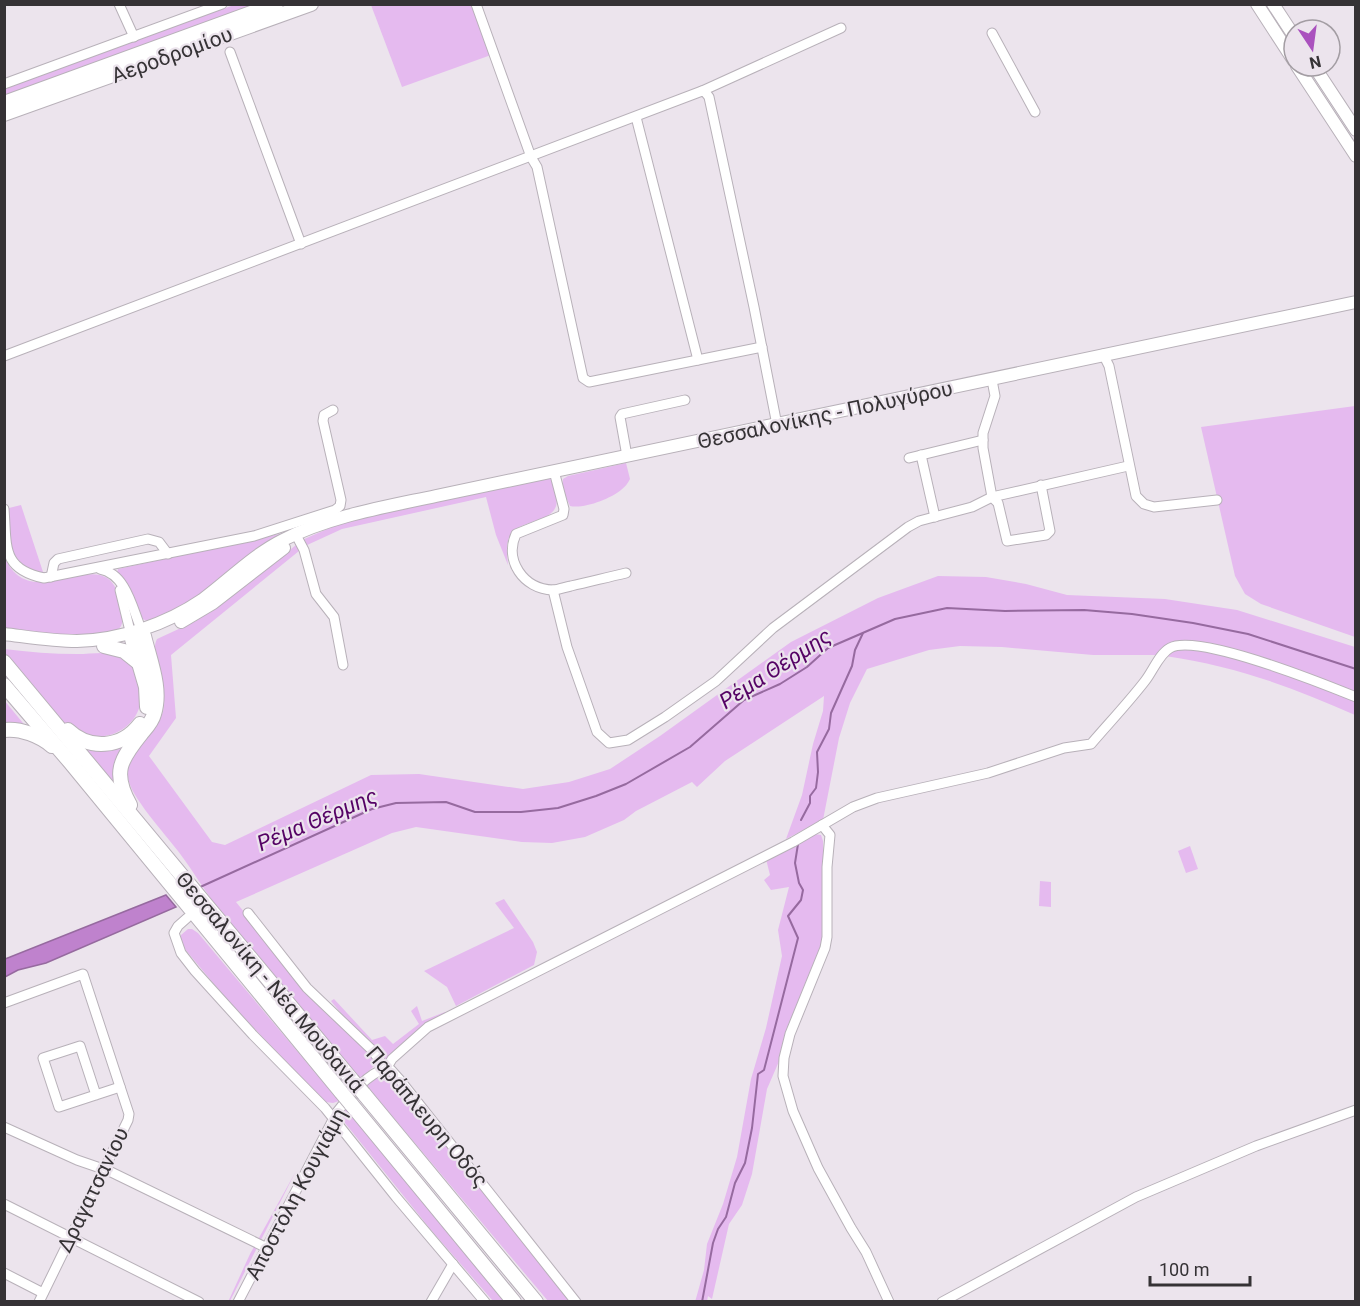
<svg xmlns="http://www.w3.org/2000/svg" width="1360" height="1306" viewBox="0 0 1360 1306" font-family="Roboto,sans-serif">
<rect width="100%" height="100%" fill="#ece4ed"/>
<g fill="#e5baef">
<path d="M234 5H264L5 100V87Z"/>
<path d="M371 5H471L491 55 402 87Z"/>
<path d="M1355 406V637L1261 604 1245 594 1235 576 1201 427Z"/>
<path d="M626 463 630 479C628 483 625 487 621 490 610 499 584 509 570 506L562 488 563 479 568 476Z"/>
<path d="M549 478C554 482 554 488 556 495 562 521 530 518 515 530 504 539 507 553 508 565L496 535 486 497 342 529 305 546 302 540 341 523 484 490Z"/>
<path d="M21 505 44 575C4 561 11 544 9 508Z"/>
<path d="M289 532 193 602 150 622 140 618 117 573 118 569Z"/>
<path d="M296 545 299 551 171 655 176 718 149 756 212 842 225 845 371 775 419 774 523 789 569 782 610 769 660 736 791 642 878 598 938 576 986 577 1026 584 1067 595 1165 599 1237 610 1355 647V693L1200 643 1160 655H1093L1002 647 960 646 929 650 867 669 850 703 839 738 823 820 786 839 802 795 813 744 823 711 824 696 725 761 697 787 692 782 636 811 624 820 585 837 552 843 522 842 416 827 392 833 236 902 304 986 353 1035 377 1063 360 1080C315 1025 268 971 223 915 207 895 194 872 178 851 166 835 129 795 128 777 125 748 161 734 164 706 166 686 149 654 157 639L196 621 239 591Z"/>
<path d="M4 556C30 618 98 544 117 591 120 600 126 617 121 626 111 644 24 633 5 632Z"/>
<path d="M1184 647 1255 662 1355 698V715C1292 687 1235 666 1165 656L1168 653Z"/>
<path d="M4 649C29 652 53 654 77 654 90 654 107 651 118 655 126 657 132 663 135 670 160 716 109 757 67 725 43 707 24 677 5 653Z"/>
<path d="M4 700 32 734 5 729Z"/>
<path d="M139 732 116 790 77 744Z"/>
<path d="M807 833 821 835 823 841V941L787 1028 780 1059 767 1089 752 1174 742 1205 729 1224 712 1299 708 1296 707 1301 695 1302 704 1270 707 1244 723 1204 737 1157 751 1079 766 1028 782 956 778 930 789 887 771 890 764 880 770 875 766 859Z"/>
<path d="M1190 846 1198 869 1186 873 1178 851Z"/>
<path d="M1040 881 1051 882V907L1039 906Z"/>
<path d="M504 899 533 942 537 952 534 965 456 1006 447 987 424 971 514 928 495 903Z"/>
<path d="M188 929H192L198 933 339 1101 333 1103 326 1102 311 1088 228 1001 184 948 180 940 181 935Z"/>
<path d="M334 999 372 1040 385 1036 393 1044 419 1024 411 1011 417 1006 422 1021 445 1012 446 1015 412 1035 386 1060 349 1023 331 1001Z"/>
<path d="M386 1074 391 1076 438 1131 573 1301H548L366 1085 380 1075Z"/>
<path d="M344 1106 507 1301H493L431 1230 345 1123 341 1114Z"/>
<path d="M296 1171 230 1301 228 1302 250 1254Z"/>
</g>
<path fill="#bf82cd" stroke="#966a9f" stroke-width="1.5" d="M166 895 176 907 46 963 18 970 5 977V959Z"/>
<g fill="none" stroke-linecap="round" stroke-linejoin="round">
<g stroke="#966a9f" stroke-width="2">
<path d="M801 820 810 803V796L816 788 818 772 817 752 829 729 831 713 852 666 855 650 863 633"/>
<path d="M198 888 372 809 396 803 446 802 475 812H521L558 808 596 796 626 784 690 747 744 700 780 684 807 667 828 648 895 619 947 608 1005 611 1084 610 1132 614 1193 623 1248 634 1356 669"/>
<path d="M702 1302 713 1243 718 1229 726 1217 735 1183 745 1163 752 1128 758 1074 764 1070 798 938 788 916 801 900 803 890 799 883 795 863 798 844"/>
</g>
<defs>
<g id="minor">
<path d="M119 4 134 37"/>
<path d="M476 4 531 157 537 167 583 378 589 382 762 347"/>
<path d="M992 33 1035 112"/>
<path d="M230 52 301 244"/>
<path d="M4 84 222 4"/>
<path d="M702 91 841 28"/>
<path d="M636 117 698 360"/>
<path d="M1103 354 1109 366 1136 496 1144 504 1154 507 1217 500"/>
<path d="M4 356 702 91 705 92 709 97 754 307 777 425"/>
<path d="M992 380 995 396 983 433V448L992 497 998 503 1007 541 1046 535 1050 531 1041 485"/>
<path d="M921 455 935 517"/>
<path d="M627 456 620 417 622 414 685 400"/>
<path d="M909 458 983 440"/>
<path d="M554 471 564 509 563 515 516 534C504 560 523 589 553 590 558 590 565 587 571 586 589 582 608 577 626 573"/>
<path d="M4 509C7 546 1 569 44 578L254 536 335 510 340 506 341 500 323 421 324 415 333 410"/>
<path d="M296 535 304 550 316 594 334 617 343 665"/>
<path d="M100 569C126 574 132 607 141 629"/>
<path d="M51 577 54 563 58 559 148 539 159 542 168 554"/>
<path d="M120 590 130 631"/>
<path d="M553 590 567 647 597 732 609 743 628 740 665 717 716 681 773 628 908 527 919 521 972 507 992 497 1128 466"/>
<path d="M822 825 830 835 827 867V937L825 948 790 1034 784 1058 783 1076 793 1111 818 1168 851 1228 866 1252 889 1302"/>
<path d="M248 913 307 988 372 1050 386 1069 391 1070 400 1080 576 1302"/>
<path d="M187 918 178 926 174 933 181 953 195 971 253 1035 325 1108 396 1197 485 1302"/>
<path d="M4 1003 83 974 129 1114 128 1120 39 1302"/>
<path d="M386 1069 392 1059 428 1027 793 842 853 807 877 798 988 773 1064 748 1091 744C1109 723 1128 703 1145 681 1153 671 1159 654 1170 648 1197 633 1324 684 1356 697"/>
<path d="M96 1095 80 1046 43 1058 59 1107 120 1087"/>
<path d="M4 1127 77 1160 109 1171 265 1247"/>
<path d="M4 1204 199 1302"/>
<path d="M4 1273 43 1293"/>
<path d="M238 1302 337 1112C348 1098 368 1072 386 1069"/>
<path d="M431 1302 453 1264"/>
<path d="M942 1302 1136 1197 1256 1146 1356 1110"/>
</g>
<g id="major">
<path d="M1257 4 1294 61"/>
<path d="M1273 4 1294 36"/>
<path d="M1297 66 1356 156"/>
<path d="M1314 66 1356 130"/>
<path d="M181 622 213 603 284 548"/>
<path d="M4 634C29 637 53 641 77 641 120 640 167 624 202 600 229 580 253 555 283 540 330 516 385 507 436 496L1356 302"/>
</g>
<g id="highway">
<path d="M4 103 276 4"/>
<path d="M4 114 311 4"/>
<path d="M132 639 146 687 147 707"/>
<path d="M104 646 124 651 139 663"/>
<path d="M4 662 352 1080"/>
<path d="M4 685 70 762 341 1092"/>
<path d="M4 730C21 728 40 736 52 746"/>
<path d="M68 730C89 750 121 749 140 724"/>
<path d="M130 805C112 773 120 760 141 734 146 728 152 722 154 714 162 689 150 661 144 636"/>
<path d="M364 1094 536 1302"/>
<path d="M351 1104 514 1302"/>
</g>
</defs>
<use href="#minor" stroke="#b8b1b9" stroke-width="11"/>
<use href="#major" stroke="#b8b1b9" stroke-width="14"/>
<use href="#highway" stroke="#b8b1b9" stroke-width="16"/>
<use href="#minor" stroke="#fff" stroke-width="9"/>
<use href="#major" stroke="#fff" stroke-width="12"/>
<use href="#highway" stroke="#fff" stroke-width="14"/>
<defs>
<g id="highway-bridge">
<path d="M352 1080 364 1094"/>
<path d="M341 1092 351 1104"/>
</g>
</defs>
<use href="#highway-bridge" stroke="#b8b1b9" stroke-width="16" stroke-linecap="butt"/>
<use href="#highway-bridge" stroke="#fff" stroke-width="14"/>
</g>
<g text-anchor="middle" stroke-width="4.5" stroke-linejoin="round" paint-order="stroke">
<g font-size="21" fill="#353235" stroke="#ece4ed">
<text transform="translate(172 55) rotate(-20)" y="7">Αεροδρομίου</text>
<text transform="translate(825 415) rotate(-12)" y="7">Θεσσαλονίκης - Πολυγύρου</text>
<text transform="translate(270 982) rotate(50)" y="7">Θεσσαλονίκη - Νέα Μουδανιά</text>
<text transform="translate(427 1117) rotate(50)" y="7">Παράπλευρη Οδός</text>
<text transform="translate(93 1190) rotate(-64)" y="7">Δραγατσανίου</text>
<text transform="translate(296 1194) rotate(-62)" y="7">Αποστόλη Κουγιάμη</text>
</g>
<g font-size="22" font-style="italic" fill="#550265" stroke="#ece4ed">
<text transform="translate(775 668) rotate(-33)" y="8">Ρέμα Θέρμης</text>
<text transform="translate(317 819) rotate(-23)" y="8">Ρέμα Θέρμης</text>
</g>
</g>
<rect width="1360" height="1306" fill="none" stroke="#353235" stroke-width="12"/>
<g transform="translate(1312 48) rotate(167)"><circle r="28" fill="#ece4ed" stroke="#a39da3" stroke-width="1.5"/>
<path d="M0-4.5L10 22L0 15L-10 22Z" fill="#aa51be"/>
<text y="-9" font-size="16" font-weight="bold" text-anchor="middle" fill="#353235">N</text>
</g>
<path d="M1150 1276v9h100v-9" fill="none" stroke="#353235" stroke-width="3"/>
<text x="1159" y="1276" font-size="18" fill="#353235" stroke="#ece4ed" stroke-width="4.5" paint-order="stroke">100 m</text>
</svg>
